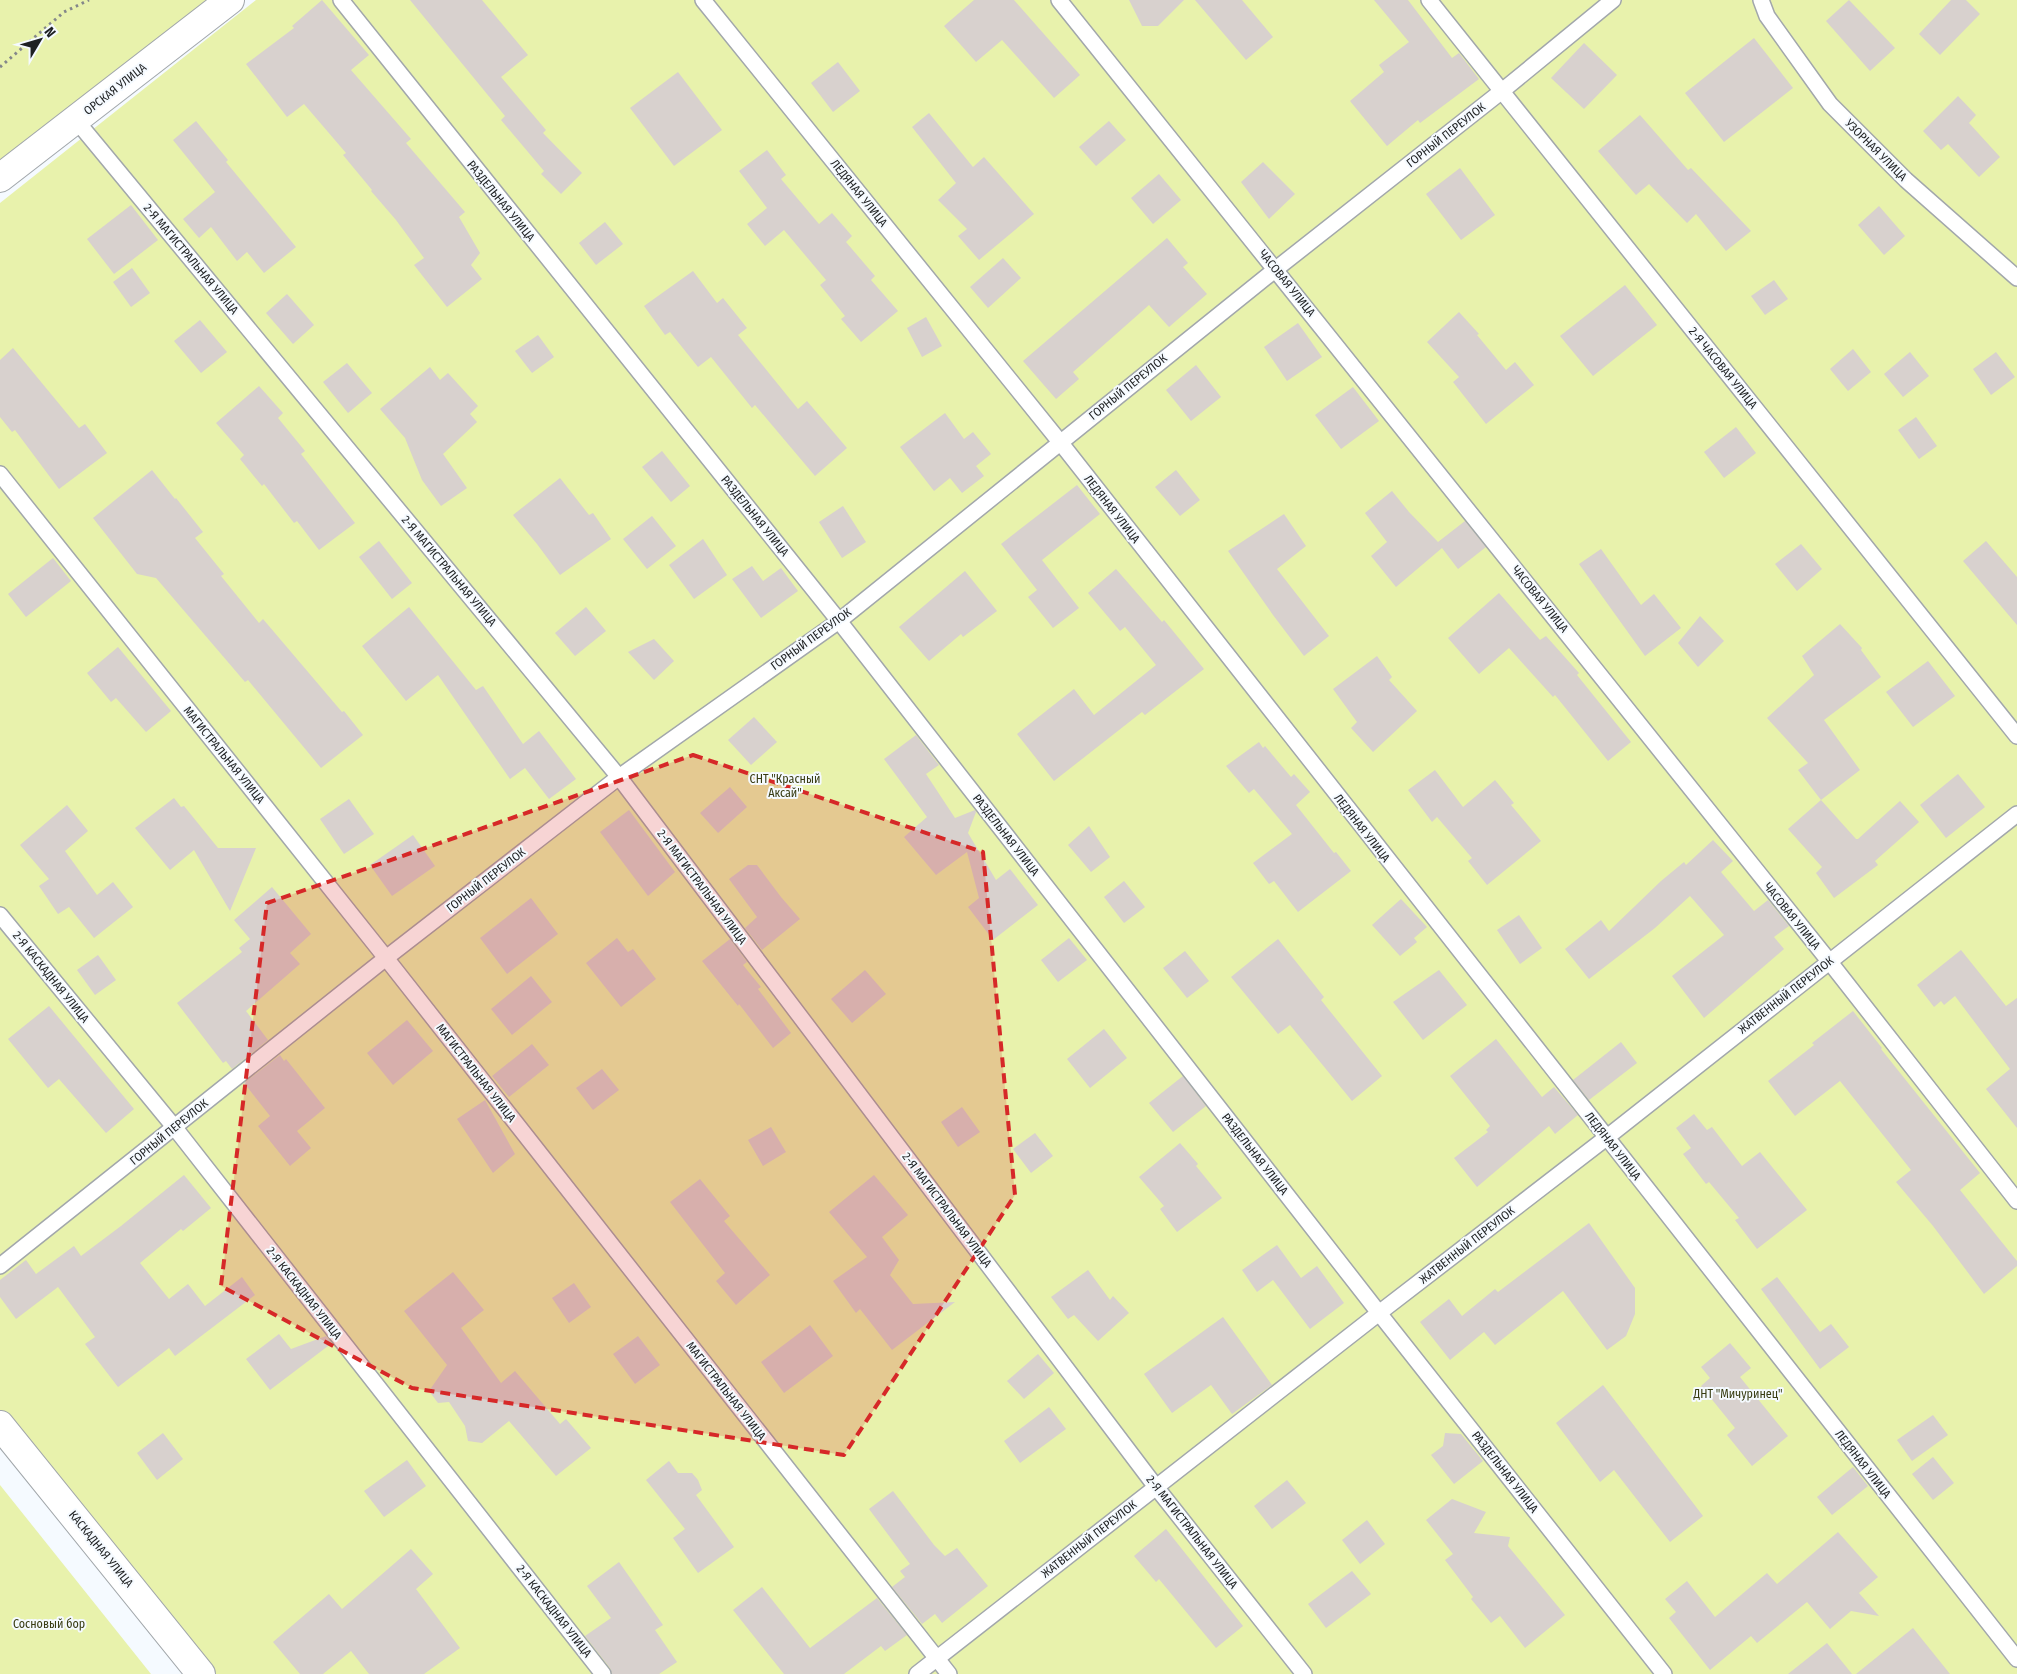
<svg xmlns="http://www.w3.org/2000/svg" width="2017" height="1674" viewBox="0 0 2017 1674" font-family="'Fira Sans Condensed',sans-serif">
<rect width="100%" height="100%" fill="#f5faff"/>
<g fill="#e8f2ac">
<path d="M0 0H221L0 171Z"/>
<path d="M256 0H2017V1674H201L0 1425V203Z"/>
<path d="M0 1485 151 1674H0Z"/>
</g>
<g fill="#d8d1ce">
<path d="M322 0 369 55 351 70 411 139 406 143 465 212 459 217 480 253 471 265 482 279 447 307 414 265 424 258 396 220 371 191 372 190 343 155 346 153 304 104 287 117 246 64 294 28 292 26Z"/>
<path d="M410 0H482L528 55 501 77 546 130 543 133 582 173 561 194 541 174 544 171 501 120 505 116Z"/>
<path d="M974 0H1014L1080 75 1054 98 1002 40 976 62 944 26Z"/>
<path d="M1129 0H1184L1158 26H1142Z"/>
<path d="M1195 0H1242L1273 37 1246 60Z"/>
<path d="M1374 0H1408L1452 58 1459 53 1479 79 1420 123 1418 120 1387 146 1350 101 1384 72 1379 65 1409 42Z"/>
<path d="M1849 0 1895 48 1870 71 1826 21Z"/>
<path d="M1951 0H1966L1980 14 1940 55 1919 34Z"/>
<path d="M1754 38 1793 88 1724 142 1685 93Z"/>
<path d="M1584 43 1617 75 1584 109 1551 78Z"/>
<path d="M838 62 860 91 833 112 811 83Z"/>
<path d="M678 72 722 130 674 166 630 108Z"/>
<path d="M1958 96 1976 115 1969 123 2000 157 1979 177 1948 144 1941 150 1923 131Z"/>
<path d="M929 113 973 167 984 157 1034 214 979 260 958 236 967 229 938 200 956 183 912 127Z"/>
<path d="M1640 115 1688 170 1691 168 1751 231 1726 251 1696 214 1687 223 1649 184 1636 195 1598 151Z"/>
<path d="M196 121 228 160 226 162 296 247 264 273 247 252 237 261 211 227 199 238 183 219 215 192 173 140Z"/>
<path d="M1109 121 1126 140 1096 166 1079 147Z"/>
<path d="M767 150 786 175 781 179 819 224 832 213 852 236 846 242 875 276 871 280 898 311 861 342 841 319 845 316 820 285 826 280 784 230 765 246 747 224 767 208 739 171Z"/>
<path d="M1263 162 1295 194 1269 219 1241 182Z"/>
<path d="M1460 168 1495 215 1461 240 1426 194Z"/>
<path d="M1159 174 1181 200 1153 224 1131 198Z"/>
<path d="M131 205 158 240 114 274 87 239Z"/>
<path d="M1879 206 1905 236 1884 255 1858 225Z"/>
<path d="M605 222 623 244 596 265 579 243Z"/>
<path d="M1167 238 1188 263 1183 267 1207 294 1169 327 1149 305 1073 372 1079 379 1056 399 1023 361Z"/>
<path d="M1003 258 1021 278 988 308 970 287Z"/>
<path d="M132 268 150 293 131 307 113 282Z"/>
<path d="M693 271 717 303 723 298 747 328 738 335 798 409 807 401 847 448 815 476 755 405 752 408 711 357 698 367 670 332 665 335 644 306Z"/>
<path d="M1774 280 1788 299 1765 315 1751 296Z"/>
<path d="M1625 285 1657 325 1593 376 1560 336Z"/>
<path d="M287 294 314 325 293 344 266 313Z"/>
<path d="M1459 312 1479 334 1477 335 1506 370 1515 362 1534 385 1486 424 1453 382 1459 377 1427 342Z"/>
<path d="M926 317 942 346 922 357 907 328Z"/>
<path d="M200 320 227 352 201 373 174 341Z"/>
<path d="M1298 323 1322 357 1287 381 1264 347Z"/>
<path d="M538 335 554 357 532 373 515 351Z"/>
<path d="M13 348 79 428 85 424 107 453 59 489 15 430 12 432 0 417V360Z"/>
<path d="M1853 349 1871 372 1848 391 1830 369Z"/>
<path d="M1910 352 1929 376 1903 397 1884 374Z"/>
<path d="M1996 352 2015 377 1991 395 1973 369Z"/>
<path d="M347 363 372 393 348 413 323 382Z"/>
<path d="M1196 365 1221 397 1191 421 1166 390Z"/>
<path d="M430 367 440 380 448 373 478 406 470 414 477 422 443 454 467 488 441 506 422 480 405 438 380 409Z"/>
<path d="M259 386 283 413 278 418 305 451 301 454 355 523 319 550 297 521 294 523 264 484 262 486 240 459 244 455 216 423Z"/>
<path d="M1353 387 1379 421 1341 449 1315 415Z"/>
<path d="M945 413 964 439 973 432 991 454 976 466 984 476 962 493 950 478 934 491 900 447Z"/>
<path d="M1916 417 1937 446 1919 459 1898 430Z"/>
<path d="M1736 427 1756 453 1724 478 1704 452Z"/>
<path d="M662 451 690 486 671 502 642 467Z"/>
<path d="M152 470 175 499 176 498 203 532 195 538 224 574 221 576 259 623 263 619 342 712 344 711 363 735 321 768 248 680 245 682 156 578 137 574 93 518Z"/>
<path d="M1176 470 1200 500 1180 516 1155 487Z"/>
<path d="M560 478 589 515 593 513 611 539 560 575 537 544 513 515Z"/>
<path d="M1077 485 1100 514 1042 560 1079 608 1053 628 1028 597 1037 590 1001 544Z"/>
<path d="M1392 491 1409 512 1438 542 1465 521 1486 547 1458 569 1442 548 1396 587 1371 556 1387 542 1365 513Z"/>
<path d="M843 506 866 542 842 558 819 522Z"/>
<path d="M1284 514 1306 546 1277 569 1329 636 1304 656 1273 615 1228 551Z"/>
<path d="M652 516 676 546 647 569 623 539Z"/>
<path d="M703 539 727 575 694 599 669 565Z"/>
<path d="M379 541 412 583 392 599 359 557Z"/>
<path d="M1986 541 2017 577V625L1963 561Z"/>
<path d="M1801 544 1822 569 1797 591 1775 564Z"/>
<path d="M1601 549 1641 605 1654 594 1681 628 1645 656 1579 564Z"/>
<path d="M53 558 71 581 26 617 8 594Z"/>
<path d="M752 566 763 581 781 568 798 591 761 618 732 579Z"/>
<path d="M1116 569 1162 622 1164 620 1204 669 1145 715 1142 712 1054 781 1017 734 1074 689 1094 715 1156 665 1125 627 1120 631 1088 593Z"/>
<path d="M965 571 997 611 963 637 961 634 929 661 899 627Z"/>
<path d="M1499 593 1540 640 1546 636 1579 673 1577 675 1631 742 1608 761 1555 695 1553 697 1509 648 1479 674 1448 638Z"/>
<path d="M409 607 476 690 483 686 523 744 539 731 576 779 549 799 525 768 510 779 438 675 406 701 362 646Z"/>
<path d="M586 607 606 631 575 656 555 633Z"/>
<path d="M1700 616 1724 641 1698 667 1678 643Z"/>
<path d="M1840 624 1862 648 1861 650 1881 677 1824 720 1860 770 1821 800 1798 770 1808 763 1767 718 1814 675 1802 656Z"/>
<path d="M654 639 674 661 654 680 628 652Z"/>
<path d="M118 647 171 711 146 732 116 698 111 702 87 673Z"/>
<path d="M1377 656 1392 677 1389 680 1417 711 1373 752 1351 728 1357 722 1333 689Z"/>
<path d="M1928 661 1955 696 1913 727 1886 692Z"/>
<path d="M754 717 777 742 751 765 728 740Z"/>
<path d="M916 735 939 765 926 774 955 818 975 810 976 812 968 833 996 880 1010 869 1038 905 993 940 968 907 979 898 967 852 936 875 904 837 927 817 884 759Z"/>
<path d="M1259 742 1263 748 1265 746 1291 777 1294 774 1310 792 1296 805 1334 853 1336 852 1351 871 1298 912 1274 881 1269 884 1253 863 1292 834 1254 789 1249 793 1226 766Z"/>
<path d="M1435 770 1463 807 1495 780 1514 803 1511 805 1541 841 1487 885 1468 861 1472 858 1437 817 1432 822 1408 790Z"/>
<path d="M1958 774 1985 807 1946 838 1920 805Z"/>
<path d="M730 787 747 807 718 833 700 813Z"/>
<path d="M174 798 181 807 184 806 218 848H256L230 911 194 850 170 870 135 828Z"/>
<path d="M349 799 374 834 344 854 320 819Z"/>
<path d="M1821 800 1856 839H1858L1900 801 1919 822 1875 861 1878 865 1834 898 1816 873 1822 867 1788 829Z"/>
<path d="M67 805 88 831 65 851 97 895 113 882 133 907 94 938 69 907 58 914 39 886 49 879 20 845Z"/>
<path d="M629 810 675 872 648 896 600 832Z"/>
<path d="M1089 826 1110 857 1091 872 1068 845Z"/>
<path d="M413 835 435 866 392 896 370 865Z"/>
<path d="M1713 840 1733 861 1721 872 1754 911 1768 900 1789 926 1774 937 1784 949 1704 1018 1672 976 1724 935 1690 896 1655 928 1589 979 1565 949 1601 920 1609 931 1661 881 1684 862 1686 865Z"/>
<path d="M748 865H757L781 897 800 919 762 950 745 928 757 917 729 879Z"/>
<path d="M1124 881 1145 907 1124 923 1104 897Z"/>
<path d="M272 887 311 934 290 953 300 964 246 1011 268 1040 232 1069 226 1061 223 1063 177 1003 242 952 239 948 250 939 234 920Z"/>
<path d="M531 898 558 934 507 974 480 938Z"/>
<path d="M1401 899 1427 927 1414 938 1417 942 1400 956 1372 925Z"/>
<path d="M1519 915 1542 948 1520 964 1497 930Z"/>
<path d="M617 938 628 952 633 949 656 979 621 1007 586 963Z"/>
<path d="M1069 938 1087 960 1058 982 1041 960Z"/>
<path d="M730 939 747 962 743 965 761 987 758 989 791 1033 773 1048 739 1004 738 1006 702 961Z"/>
<path d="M1278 939 1324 997 1321 1000 1382 1076 1352 1101 1290 1025 1278 1034 1231 977Z"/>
<path d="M1961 950 2006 1006 2017 998V1128L1986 1089 2010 1069 1955 996 1944 1005 1941 1001 1934 1007 1917 985Z"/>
<path d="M1185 951 1209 981 1187 998 1163 968Z"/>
<path d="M98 955 116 980 95 995 77 970Z"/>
<path d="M865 970 886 994 852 1023 831 999Z"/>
<path d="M1439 970 1467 1005 1423 1040 1393 1002Z"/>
<path d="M531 976 552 1002 512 1035 491 1009Z"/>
<path d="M49 1006 134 1109 106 1133 59 1079 48 1088 8 1039Z"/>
<path d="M1853 1011 1882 1048 1881 1049 1980 1173 1960 1190 2017 1261V1266L1984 1294 1933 1226 1896 1182 1911 1170 1840 1081 1795 1116 1768 1081 1814 1045 1812 1043Z"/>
<path d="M407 1020 433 1051 393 1085 367 1053Z"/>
<path d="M1104 1029 1127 1058 1090 1088 1067 1059Z"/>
<path d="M1496 1039 1542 1097 1554 1087 1578 1115 1555 1134 1549 1126 1477 1187 1454 1158 1488 1132 1486 1130 1490 1126 1450 1076Z"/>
<path d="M1621 1042 1637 1063 1589 1100 1573 1080Z"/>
<path d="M532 1044 549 1065 509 1097 492 1076Z"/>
<path d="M280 1055 284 1061 286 1059 325 1108 297 1131 311 1148 290 1166 258 1126 270 1116 244 1083Z"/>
<path d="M602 1069 619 1090 593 1110 576 1088Z"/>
<path d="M1183 1076 1206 1106 1173 1132 1149 1103Z"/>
<path d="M485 1100 515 1154 493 1173 457 1119Z"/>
<path d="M962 1107 980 1132 958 1147 941 1122Z"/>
<path d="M1694 1114 1707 1130 1712 1127 1742 1166 1760 1152 1807 1210 1757 1249 1735 1220 1739 1218 1709 1182 1706 1184 1683 1154 1691 1148 1676 1128Z"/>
<path d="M771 1127 786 1152 763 1166 748 1140Z"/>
<path d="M1035 1133 1053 1156 1031 1173 1013 1149Z"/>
<path d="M1180 1143 1198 1164 1196 1166 1222 1198 1177 1232 1160 1209 1164 1206 1139 1177Z"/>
<path d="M184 1175 211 1208 183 1231 181 1229 140 1263 169 1299 188 1284 205 1306 242 1277 255 1295 175 1356 169 1348 118 1387 85 1344 95 1337 58 1287 16 1319 0 1297V1280L26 1260 36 1274 74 1246 81 1256 121 1226Z"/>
<path d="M874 1175 908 1215 882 1237 899 1260 890 1275 913 1304 955 1302 892 1350 860 1309 856 1313 833 1281 867 1257 829 1212Z"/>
<path d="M700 1179 730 1216 724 1221 770 1275 736 1305 716 1281 725 1273 670 1202Z"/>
<path d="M1589 1223 1635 1288V1314L1626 1336 1607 1350 1563 1291 1495 1345 1484 1332 1450 1360 1420 1322 1449 1299 1462 1316 1495 1289 1498 1292Z"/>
<path d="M1277 1245 1301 1278 1317 1266 1344 1303 1310 1329 1273 1280 1257 1292 1242 1270Z"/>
<path d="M1088 1270 1110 1300 1113 1296 1129 1313 1098 1341 1074 1315 1068 1319 1051 1297Z"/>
<path d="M453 1272 484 1310 461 1328 501 1383 515 1371 560 1424 566 1419 591 1448 556 1476 509 1421 482 1443 468 1441 465 1426 449 1402 438 1403 429 1391 447 1365 404 1311Z"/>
<path d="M1777 1277 1820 1332 1831 1324 1849 1347 1820 1369 1761 1289Z"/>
<path d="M574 1283 591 1307 569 1323 552 1298Z"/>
<path d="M1223 1317 1272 1385 1232 1414 1211 1385 1172 1413 1144 1374Z"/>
<path d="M810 1325 833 1356 784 1393 761 1362Z"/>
<path d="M279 1334 291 1349 326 1336 332 1343 270 1390 246 1359Z"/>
<path d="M638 1336 660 1365 635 1384 613 1354Z"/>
<path d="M1730 1343 1751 1368 1740 1377 1788 1436 1752 1466 1727 1435 1735 1428 1701 1386 1710 1378 1701 1367Z"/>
<path d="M1038 1354 1054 1373 1024 1399 1007 1381Z"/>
<path d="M1603 1385 1703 1516 1670 1542 1614 1470 1600 1482 1556 1423Z"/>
<path d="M1049 1407 1066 1429 1020 1463 1004 1441Z"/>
<path d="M1933 1415 1948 1435 1912 1461 1897 1440Z"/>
<path d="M163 1433 183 1459 157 1480 137 1453Z"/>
<path d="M1445 1433 1461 1434 1483 1461 1454 1484 1431 1455 1443 1446Z"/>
<path d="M1933 1457 1954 1483 1933 1500 1912 1474Z"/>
<path d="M407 1460 426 1486 384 1517 364 1491Z"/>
<path d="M669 1461 678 1473H692L698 1480 702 1490 696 1495 734 1547 698 1573 673 1538 685 1529 646 1480Z"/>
<path d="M1853 1467 1868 1486 1832 1515 1817 1497Z"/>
<path d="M1287 1480 1306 1503 1272 1529 1254 1506Z"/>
<path d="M893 1491 934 1545 945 1556 957 1548 988 1586 942 1623 935 1614 922 1624 892 1587 905 1577 900 1571 910 1564 869 1509Z"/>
<path d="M1452 1499 1486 1512 1474 1533 1510 1537 1508 1546 1565 1615 1525 1648 1500 1616 1491 1623 1471 1599 1473 1597 1445 1560 1453 1554 1426 1520Z"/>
<path d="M1367 1520 1385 1544 1360 1564 1342 1540Z"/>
<path d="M1166 1529 1243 1626 1216 1648 1159 1579 1156 1582 1134 1556Z"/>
<path d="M1838 1532 1878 1577 1859 1593 1879 1616 1851 1611 1830 1629 1807 1602 1757 1643 1751 1636 1710 1670 1669 1618 1676 1612 1665 1599 1687 1581 1715 1617 1767 1573 1777 1584Z"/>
<path d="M411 1549 433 1574 416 1589 460 1648 424 1674H369L351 1651 323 1674H300L273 1642 329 1594 342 1609Z"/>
<path d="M619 1562 663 1625 655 1630 677 1662 659 1674H612L610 1668 585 1636 611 1618 587 1586Z"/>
<path d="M1352 1571 1371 1594 1326 1628 1308 1604Z"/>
<path d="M762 1587 810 1648 877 1598 907 1635 885 1651 881 1646 844 1674H784L733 1610Z"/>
<path d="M1913 1628 1950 1674H1856Z"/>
<path d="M1827 1643 1852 1674H1788Z"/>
</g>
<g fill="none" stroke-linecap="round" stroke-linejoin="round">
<defs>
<g id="lane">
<path d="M341 0 839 621 1379 1313 1664 1674"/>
<path d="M703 0 1060 442 2017 1659"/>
<path d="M1059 0 1829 961 2017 1201"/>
<path d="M1429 0 2017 736"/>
<path d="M1761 0 1767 16 1830 104 1906 180 2017 278"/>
<path d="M75 119 619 777 1156 1487 1304 1674"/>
<path d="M0 474 386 958 949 1674"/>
<path d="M0 915 175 1128 603 1674"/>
<path d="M0 1266 386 958 619 777 839 621 1276 269 1502 91 1613 0"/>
<path d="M917 1674 1379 1313 1606 1138 2017 814"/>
</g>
<g id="secondary">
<path d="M0 178 230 0"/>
<path d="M0 1425 201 1674"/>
</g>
</defs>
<use href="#lane" stroke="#a2a7ab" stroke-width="18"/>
<use href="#secondary" stroke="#a2a7ab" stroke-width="30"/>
<path stroke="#84878a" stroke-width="3" stroke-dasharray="2.5 4" stroke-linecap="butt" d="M0 67 64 12 89 0"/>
<use href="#lane" stroke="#fff" stroke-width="15"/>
<use href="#secondary" stroke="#fff" stroke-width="28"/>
</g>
<path fill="#d62828" fill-opacity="0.2" stroke="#d62828" stroke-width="4" stroke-dasharray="10 6" stroke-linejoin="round" d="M693 755 983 852 1015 1195 844 1455 412 1388 221 1286 267 903Z"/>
<g text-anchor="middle" stroke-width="4" stroke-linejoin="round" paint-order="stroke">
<g font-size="12" fill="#1e2022" stroke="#f5faff">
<text transform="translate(115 89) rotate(-38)" y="4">ОРСКАЯ УЛИЦА</text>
<text transform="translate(1446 135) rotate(-38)" y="4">ГОРНЫЙ ПЕРЕУЛОК</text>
<text transform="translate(1876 150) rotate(45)" y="4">УЗОРНАЯ УЛИЦА</text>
<text transform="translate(859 193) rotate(51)" y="4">ЛЕДЯНАЯ УЛИЦА</text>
<text transform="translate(501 201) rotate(51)" y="4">РАЗДЕЛЬНАЯ УЛИЦА</text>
<text transform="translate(191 259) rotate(50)" y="4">2-Я МАГИСТРАЛЬНАЯ УЛИЦА</text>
<text transform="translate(1287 283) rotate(51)" y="4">ЧАСОВАЯ УЛИЦА</text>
<text transform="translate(1723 368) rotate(51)" y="4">2-Я ЧАСОВАЯ УЛИЦА</text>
<text transform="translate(1128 387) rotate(-39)" y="4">ГОРНЫЙ ПЕРЕУЛОК</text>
<text transform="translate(1112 509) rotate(52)" y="4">ЛЕДЯНАЯ УЛИЦА</text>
<text transform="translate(755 516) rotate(51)" y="4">РАЗДЕЛЬНАЯ УЛИЦА</text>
<text transform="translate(449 571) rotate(50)" y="4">2-Я МАГИСТРАЛЬНАЯ УЛИЦА</text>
<text transform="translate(1540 599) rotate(51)" y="4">ЧАСОВАЯ УЛИЦА</text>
<text transform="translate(811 639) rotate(-36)" y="4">ГОРНЫЙ ПЕРЕУЛОК</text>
<text transform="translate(224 755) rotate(51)" y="4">МАГИСТРАЛЬНАЯ УЛИЦА</text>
<text transform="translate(1362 828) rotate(52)" y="4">ЛЕДЯНАЯ УЛИЦА</text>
<text transform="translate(1006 835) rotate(52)" y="4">РАЗДЕЛЬНАЯ УЛИЦА</text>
<text transform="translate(486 880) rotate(-38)" y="4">ГОРНЫЙ ПЕРЕУЛОК</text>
<text transform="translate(702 887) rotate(53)" y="4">2-Я МАГИСТРАЛЬНАЯ УЛИЦА</text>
<text transform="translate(1792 916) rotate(51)" y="4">ЧАСОВАЯ УЛИЦА</text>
<text transform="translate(51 977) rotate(51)" y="4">2-Я КАСКАДНАЯ УЛИЦА</text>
<text transform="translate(1786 995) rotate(-38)" y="4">ЖАТВЕННЫЙ ПЕРЕУЛОК</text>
<text transform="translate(476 1073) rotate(52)" y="4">МАГИСТРАЛЬНАЯ УЛИЦА</text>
<text transform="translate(169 1132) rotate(-39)" y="4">ГОРНЫЙ ПЕРЕУЛОК</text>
<text transform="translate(1613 1146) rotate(52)" y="4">ЛЕДЯНАЯ УЛИЦА</text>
<text transform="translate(1255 1154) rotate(52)" y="4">РАЗДЕЛЬНАЯ УЛИЦА</text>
<text transform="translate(947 1210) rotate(53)" y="4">2-Я МАГИСТРАЛЬНАЯ УЛИЦА</text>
<text transform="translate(1467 1245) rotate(-38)" y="4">ЖАТВЕННЫЙ ПЕРЕУЛОК</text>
<text transform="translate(304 1293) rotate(52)" y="4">2-Я КАСКАДНАЯ УЛИЦА</text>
<text transform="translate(726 1391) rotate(52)" y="4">МАГИСТРАЛЬНАЯ УЛИЦА</text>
<text transform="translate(1863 1464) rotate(52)" y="4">ЛЕДЯНАЯ УЛИЦА</text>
<text transform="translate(1505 1472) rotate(52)" y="4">РАЗДЕЛЬНАЯ УЛИЦА</text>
<text transform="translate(1192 1532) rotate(52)" y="4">2-Я МАГИСТРАЛЬНАЯ УЛИЦА</text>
<text transform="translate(1089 1539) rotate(-38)" y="4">ЖАТВЕННЫЙ ПЕРЕУЛОК</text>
<text transform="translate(101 1549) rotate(51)" y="4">КАСКАДНАЯ УЛИЦА</text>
<text transform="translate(554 1611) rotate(52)" y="4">2-Я КАСКАДНАЯ УЛИЦА</text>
</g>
<g font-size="12" fill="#373b11" stroke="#f5faff">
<text x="785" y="783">СНТ "Красный<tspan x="785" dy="14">Аксай"</tspan></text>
<text x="1738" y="1398">ДНТ "Мичуринец"</text>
<text x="49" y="1628">Сосновый бор</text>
</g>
</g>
<g transform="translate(40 40) rotate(52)" stroke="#f5faff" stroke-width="4" paint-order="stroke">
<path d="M0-4L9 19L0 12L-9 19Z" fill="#1e2022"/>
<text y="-8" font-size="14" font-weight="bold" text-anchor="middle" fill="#1e2022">N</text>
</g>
</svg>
